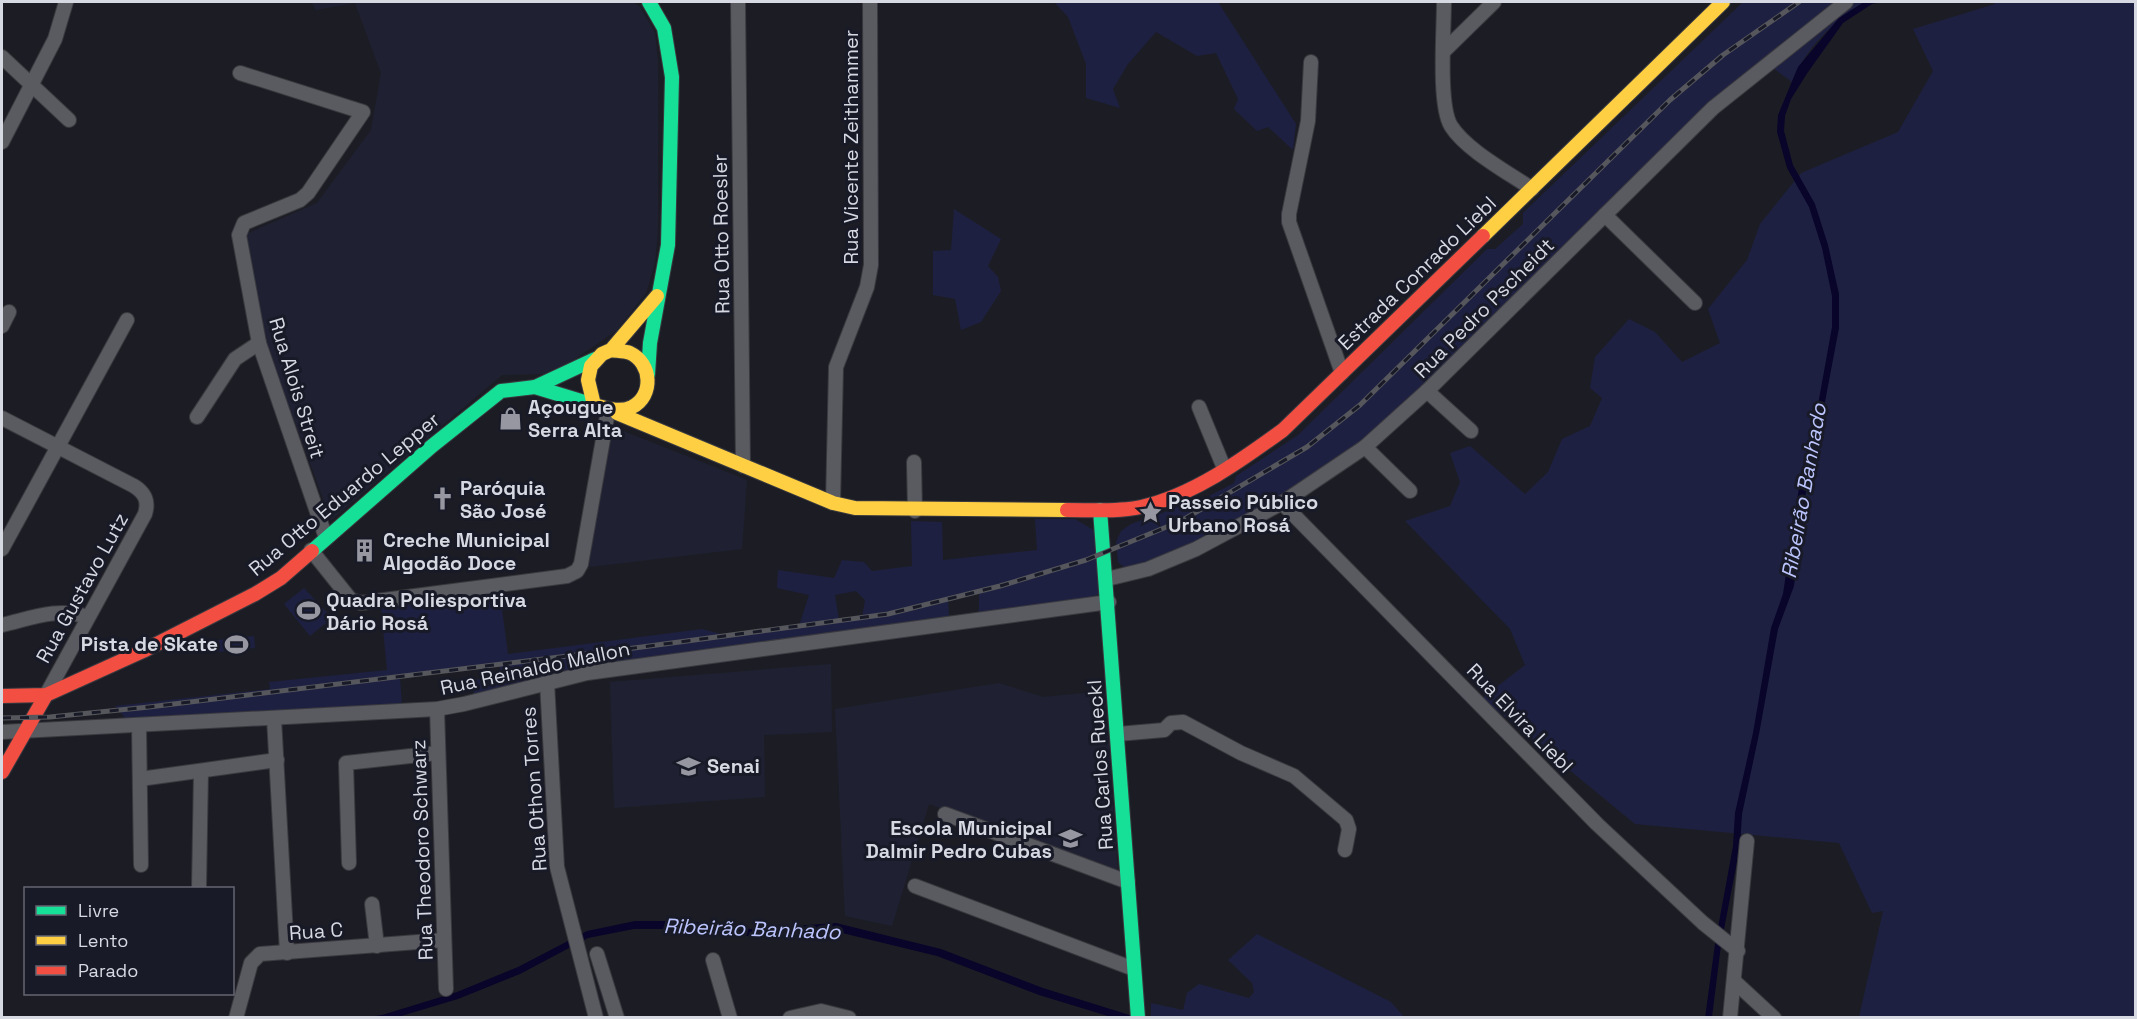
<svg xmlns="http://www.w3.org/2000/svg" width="2137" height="1019" viewBox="0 0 2137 1019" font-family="'Space Grotesk',sans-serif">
<rect width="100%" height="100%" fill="#1c1d24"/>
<g fill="#1f2133">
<path d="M311 2H633L640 7 655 33 658 61V230L655 263 646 293 616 331 572 361 543 374 502 375 331 520 268 350 244 235 317 203 371 130 381 73 355 3 316 10Z"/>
<path d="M608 425 747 480 742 549 589 567Z"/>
<path d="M831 664 832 732 764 735 765 797 614 808 610 682Z"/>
<path d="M999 683 1043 697 1105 691 1118 874 929 804 892 926 845 916 835 709Z"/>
</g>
<g fill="#1e2041" fill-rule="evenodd">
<path d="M1054 2H1218L1296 124 1293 150 1268 127 1257 131 1234 109 1238 99 1216 53 1197 56 1156 32 1128 64 1113 89 1120 108 1086 98V64L1068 17Z"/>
<path d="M1743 2H1864C1833 22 1806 48 1792 82L1769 65 1713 109 1427 391 1282 503 1131 573 1118 562 1116 542 1121 531 1131 524 1173 509 1192 499 1205 498 1234 483 1236 476 1298 435 1487 249H1495L1523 224V213Z"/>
<path d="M1992 2H2135V1017H1859L1883 911 1872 913 1839 843 1635 824 1482 698 1525 665 1510 629 1405 521 1450 506 1460 482 1450 453 1470 446 1525 494 1548 472 1562 439 1590 426 1602 398 1590 388 1595 357 1629 319 1655 332 1682 362 1720 343 1708 309 1747 260 1760 224 1801 173 1898 132 1933 71 1913 29 1995 4Z"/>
<path d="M954 209 1001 239 988 266 998 277 1001 291 981 322 961 330 955 299 933 295V251L951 250Z"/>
<path d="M1035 519H1075L1095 531 1102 592 1090 599 979 613V591L948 599 949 617 595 665 474 696 473 680 500 677V665L400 677 402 705 126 719 115 706 270 689 269 682 387 670 381 608 500 594 508 654 702 629 729 636 799 626 809 595 777 588 778 570 834 578 842 560 864 562 872 571 912 566 911 521 942 522 943 560 1037 550ZM856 591 865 600 862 618 839 620 835 595Z"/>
<path d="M304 588 332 618 310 636 284 604Z"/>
<path d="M254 636 255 648 218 652 217 640Z"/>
<path d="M1257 934 1391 1002 1404 1017H1151V1003L1183 1010 1187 993 1199 984 1249 998 1254 992 1252 983 1228 960Z"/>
</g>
<g fill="#08042a">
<path d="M1864 2H1882L1872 4 1843 23 1808 72 1791 99 1785 116 1784 131 1793 165 1815 204 1828 245 1839 294V328L1820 428 1808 476 1794 586 1778 629 1759 734 1742 814 1740 846 1721 945 1712 1017 1705 1018 1715 944 1733 846 1735 813 1753 733 1771 628 1783 594 1801 474 1814 427 1832 327V296L1822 248 1809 207 1787 168 1777 132 1778 115 1798 67 1839 18Z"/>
<path d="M635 921H688L751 929 836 923 941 949 1043 988 1136 1017H1111L1039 995 937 956 834 931 749 936 686 929H634L588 938 520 974 458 999 398 1017 359 1018 382 1015 457 992 518 967 587 931Z"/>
</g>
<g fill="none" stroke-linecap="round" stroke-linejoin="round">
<defs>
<g id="street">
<path d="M738 2 743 466"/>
<path d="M1444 2C1444 30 1438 105 1451 126 1466 150 1509 173 1532 189"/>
<path d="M1444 51 1494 2"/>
<path d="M2 57 69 120"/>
<path d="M1311 62 1308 121 1289 214V222L1342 373"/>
<path d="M240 73 363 112 308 193 300 200 244 223 239 235 259 343 326 538"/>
<path d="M2 142 55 39 66 2"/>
<path d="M1605 215 1695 303"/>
<path d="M2 326 9 312"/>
<path d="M1427 391 1471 431"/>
<path d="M1199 407 1224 468"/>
<path d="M197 417 235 359 259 343"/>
<path d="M2 418 134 486C145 493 149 501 145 514L46 695"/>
<path d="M1365 447 1410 491"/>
<path d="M914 462 915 511"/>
<path d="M833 503 836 367 867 287 871 265 870 2"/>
<path d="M1282 503 1597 824 1703 923 1738 951"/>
<path d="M2 549 127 320"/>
<path d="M311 550 351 600 361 603 567 576 577 571 581 564 608 411"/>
<path d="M1107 579 1148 569 1196 549 1282 503 1365 447 1427 391 1713 108 1846 2"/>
<path d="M2 625C32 618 57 607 88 617"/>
<path d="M547 682 557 867 596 1018"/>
<path d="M437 709 446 989"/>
<path d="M274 718 287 953"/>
<path d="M139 726 141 865"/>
<path d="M2 732 437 709 464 704 587 673 1109 602"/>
<path d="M1118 734 1164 730 1171 723 1183 722 1241 753 1294 776 1346 820 1349 829 1345 850"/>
<path d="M140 779 277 760"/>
<path d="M945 814 1128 882"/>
<path d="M349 863 346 763 438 753"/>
<path d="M915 886 1134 969"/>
<path d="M199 888 201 771"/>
<path d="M372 904 377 946"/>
<path d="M597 954 617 1018"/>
<path d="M713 960 730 1018"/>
<path d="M1735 982 1774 1018"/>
<path d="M236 1018 251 963 260 954 444 940"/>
<path d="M790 1018 821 1011 849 1018"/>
<path d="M1730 1018 1747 841"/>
</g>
<g id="fast">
<path d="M648 374 650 343 668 245 672 77 664 28 649 2"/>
<path d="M535 387 595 359"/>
<path d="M1100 510 1138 1018"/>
<path d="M312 551 432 446 501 391 535 387 594 405"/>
</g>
<g id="slow">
<path d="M1483 236 1723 2"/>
<path d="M611 350C617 351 625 351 630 353 652 363 654 396 632 407 619 413 606 408 594 405L588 380 591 366 602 354 611 350 657 296"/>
<path d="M617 413 833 503 855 508 1067 510"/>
</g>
<g id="jam">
<path d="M1067 510C1092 510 1117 512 1141 507 1192 496 1242 460 1283 430L1483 236"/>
<path d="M2 696 46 695 143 651 255 594 281 578 312 551"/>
<path d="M2 772 46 695"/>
</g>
</defs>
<use href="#street" stroke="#39393f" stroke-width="16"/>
<use href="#fast" stroke="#39393f" stroke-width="16"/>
<use href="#slow" stroke="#39393f" stroke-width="16"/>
<use href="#jam" stroke="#39393f" stroke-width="16"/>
<use href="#street" stroke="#5a5b61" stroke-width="14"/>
<use href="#fast" stroke="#16e098" stroke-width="14"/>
<use href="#slow" stroke="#ffcf43" stroke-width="14"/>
<use href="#jam" stroke="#f24e42" stroke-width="14"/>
<defs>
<path id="rail" d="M2 718 50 717 149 707 642 647 888 614 1000 586 1086 560 1181 521 1307 447 1360 405 1670 100 1723 55 1799 2"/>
</defs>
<use href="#rail" stroke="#56575c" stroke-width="5"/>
<use href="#rail" stroke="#181a27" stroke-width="3" stroke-dasharray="9" stroke-linecap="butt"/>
</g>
<defs>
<symbol id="shop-bare" viewBox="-9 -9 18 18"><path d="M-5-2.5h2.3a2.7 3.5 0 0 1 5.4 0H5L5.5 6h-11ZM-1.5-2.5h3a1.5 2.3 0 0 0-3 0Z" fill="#9697a0" stroke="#181a27" stroke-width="2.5" paint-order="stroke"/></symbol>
<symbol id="church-bare" viewBox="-9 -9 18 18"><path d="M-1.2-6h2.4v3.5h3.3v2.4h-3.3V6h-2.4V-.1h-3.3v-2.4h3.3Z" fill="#9697a0" stroke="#181a27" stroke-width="2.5" paint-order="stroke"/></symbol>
<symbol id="sight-bare" viewBox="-9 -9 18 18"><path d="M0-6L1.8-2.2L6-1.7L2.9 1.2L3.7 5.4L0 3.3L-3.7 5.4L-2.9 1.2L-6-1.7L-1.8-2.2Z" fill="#9697a0" stroke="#181a27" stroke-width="2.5" paint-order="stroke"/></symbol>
<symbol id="building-bare" viewBox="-9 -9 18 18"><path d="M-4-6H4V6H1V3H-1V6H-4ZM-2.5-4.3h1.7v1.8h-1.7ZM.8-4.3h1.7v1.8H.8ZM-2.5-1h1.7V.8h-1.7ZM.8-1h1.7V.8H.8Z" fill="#9697a0" stroke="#181a27" stroke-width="2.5" paint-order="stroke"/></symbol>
<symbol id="stadium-bare" viewBox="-9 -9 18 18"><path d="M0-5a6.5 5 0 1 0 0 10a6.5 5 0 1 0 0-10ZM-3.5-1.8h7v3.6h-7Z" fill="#9697a0" stroke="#181a27" stroke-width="2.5" paint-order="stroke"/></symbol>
<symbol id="university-bare" viewBox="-9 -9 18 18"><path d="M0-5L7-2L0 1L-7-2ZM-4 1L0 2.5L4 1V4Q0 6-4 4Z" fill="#9697a0" stroke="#181a27" stroke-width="2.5" paint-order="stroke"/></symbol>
<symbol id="school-bare" viewBox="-9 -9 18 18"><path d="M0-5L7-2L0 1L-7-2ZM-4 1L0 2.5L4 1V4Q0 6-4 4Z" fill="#9697a0" stroke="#181a27" stroke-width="2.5" paint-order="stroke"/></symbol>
</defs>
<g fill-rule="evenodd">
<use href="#shop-bare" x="494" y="402" width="33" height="33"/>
<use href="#church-bare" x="426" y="482" width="33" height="33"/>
<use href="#sight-bare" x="1134" y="496" width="33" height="33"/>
<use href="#building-bare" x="348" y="534" width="33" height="33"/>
<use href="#stadium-bare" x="292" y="594" width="33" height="33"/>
<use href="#stadium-bare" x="220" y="628" width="33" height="33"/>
<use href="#university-bare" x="672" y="750" width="33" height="33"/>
<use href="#school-bare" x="1054" y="822" width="33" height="33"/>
</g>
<g text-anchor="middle" stroke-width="6" stroke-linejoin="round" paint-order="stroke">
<g font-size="20" fill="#d7d9e2" stroke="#181a27">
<text transform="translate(851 147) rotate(-90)" y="7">Rua Vicente Zeithammer</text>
<text transform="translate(721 234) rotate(-91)" y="7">Rua Otto Roesler</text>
<text transform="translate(1417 273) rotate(-44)" y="7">Estrada Conrado Liebl</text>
<text transform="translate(1484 308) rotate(-45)" y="7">Rua Pedro Pscheidt</text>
<text transform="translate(297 388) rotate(73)" y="7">Rua Alois Streit</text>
<text transform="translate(344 494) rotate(-40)" y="7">Rua Otto Eduardo Lepper</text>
<text transform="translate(82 588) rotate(-61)" y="7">Rua Gustavo Lutz</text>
<text transform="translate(535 668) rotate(-12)" y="7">Rua Reinaldo Mallon</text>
<text transform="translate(1520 718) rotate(46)" y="7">Rua Elvira Liebl</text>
<text transform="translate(1100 765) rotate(-94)" y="7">Rua Carlos Rueckl</text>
<text transform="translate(534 789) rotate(-94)" y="7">Rua Othon Torres</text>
<text transform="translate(422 850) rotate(-92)" y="7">Rua Theodoro Schwarz</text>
<text transform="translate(316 931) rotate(-4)" y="7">Rua C</text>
</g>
<g font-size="20" font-weight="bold" fill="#d7d9e2" stroke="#181a27" text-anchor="start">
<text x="528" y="414">Açougue<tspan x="528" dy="23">Serra Alta</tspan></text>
<text x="460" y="495">Paróquia<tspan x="460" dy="23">São José</tspan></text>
<text x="1168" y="509">Passeio Público<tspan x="1168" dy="23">Urbano Rosá</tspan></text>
<text x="383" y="547">Creche Municipal<tspan x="383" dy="23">Algodão Doce</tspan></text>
<text x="326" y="607">Quadra Poliesportiva<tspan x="326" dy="23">Dário Rosá</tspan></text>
<text x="218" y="651" text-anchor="end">Pista de Skate</text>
<text x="707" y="773">Senai</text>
<text x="1052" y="835" text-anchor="end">Escola Municipal<tspan x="1052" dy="23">Dalmir Pedro Cubas</tspan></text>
</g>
<g font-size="21" font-style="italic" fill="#bbc4fd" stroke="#181a27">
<text transform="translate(1804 491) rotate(-80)" y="7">Ribeirão Banhado</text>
<text transform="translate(752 929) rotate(2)" y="7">Ribeirão Banhado</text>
</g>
</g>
<rect width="2137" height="1019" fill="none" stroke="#d7d9e2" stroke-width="6"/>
<rect x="24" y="887" width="210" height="108" fill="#181a27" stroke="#646672" stroke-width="1.5"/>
<rect x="36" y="906" width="30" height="9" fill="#16e098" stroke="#646672" stroke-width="1.5"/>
<text x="78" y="917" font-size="18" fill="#d7d9e2">Livre</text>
<rect x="36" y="936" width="30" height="9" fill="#ffcf43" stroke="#646672" stroke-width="1.5"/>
<text x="78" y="947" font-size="18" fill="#d7d9e2">Lento</text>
<rect x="36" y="966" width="30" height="9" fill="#f24e42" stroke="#646672" stroke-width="1.5"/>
<text x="78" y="977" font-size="18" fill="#d7d9e2">Parado</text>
</svg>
